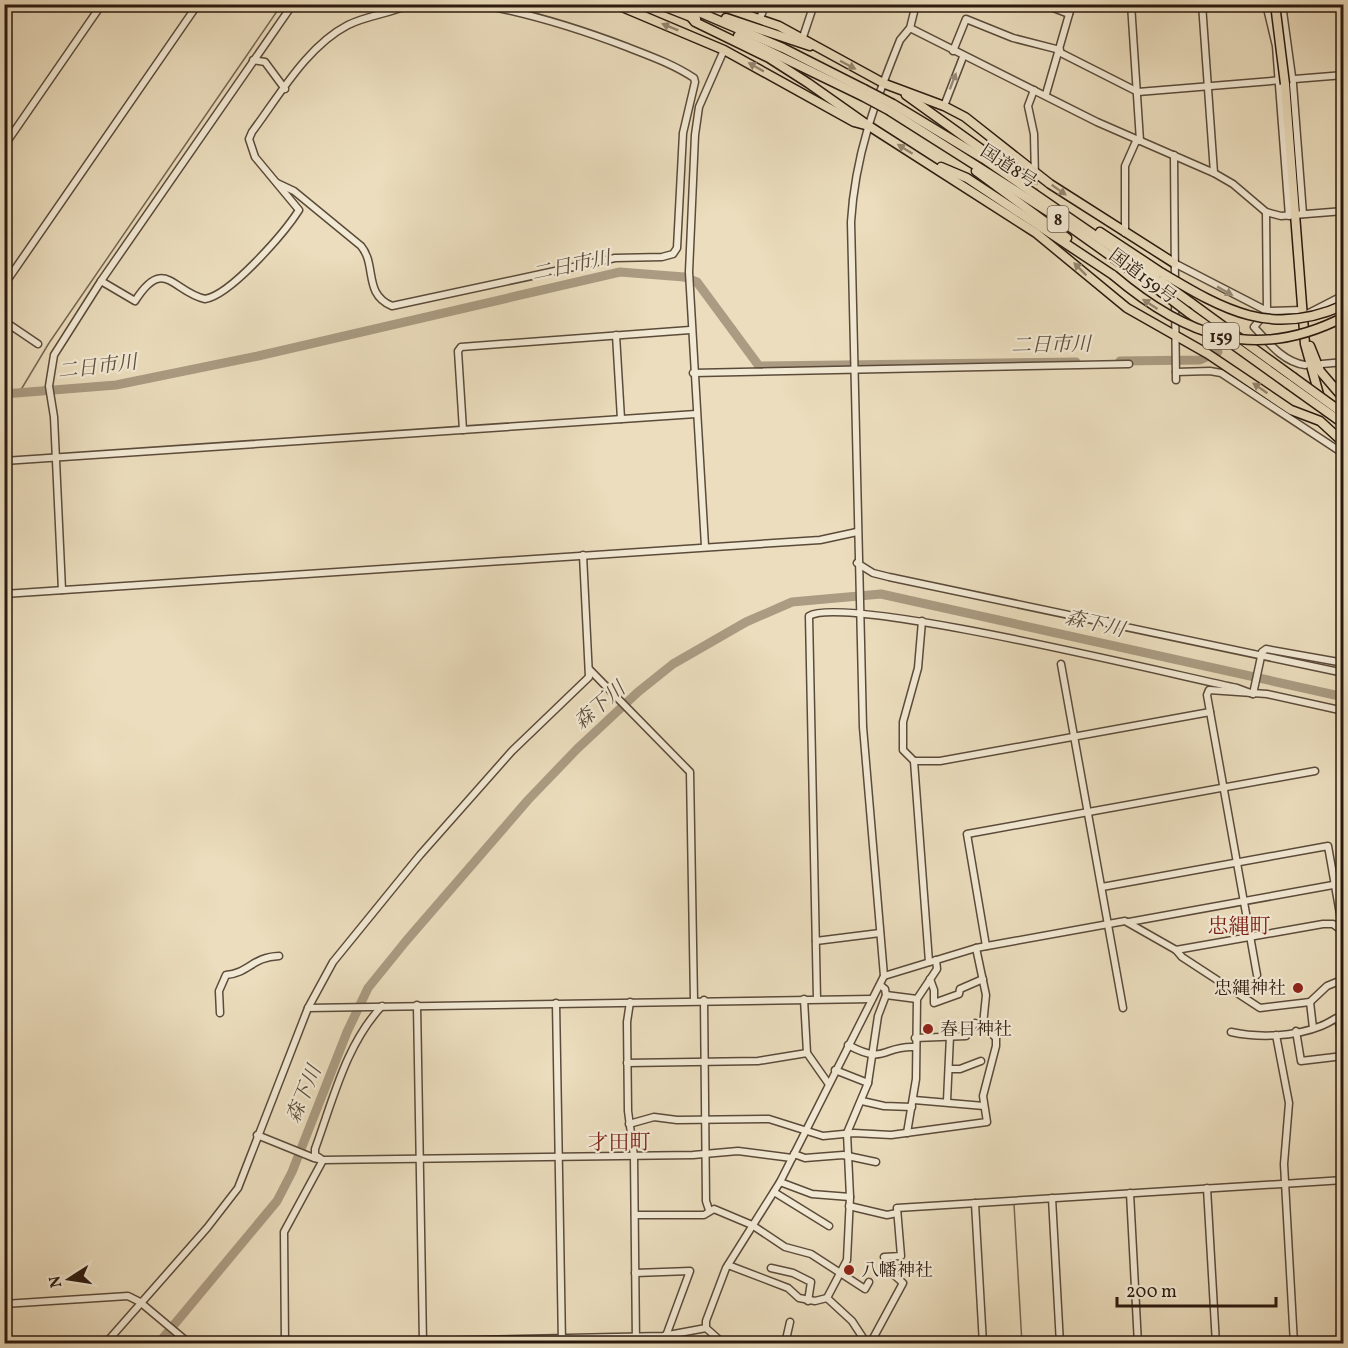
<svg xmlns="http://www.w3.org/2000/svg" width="1348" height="1348" viewBox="0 0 1348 1348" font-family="Vollkorn,'Noto Serif JP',serif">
<rect width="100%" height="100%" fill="#ebddbd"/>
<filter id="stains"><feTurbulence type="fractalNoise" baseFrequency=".00333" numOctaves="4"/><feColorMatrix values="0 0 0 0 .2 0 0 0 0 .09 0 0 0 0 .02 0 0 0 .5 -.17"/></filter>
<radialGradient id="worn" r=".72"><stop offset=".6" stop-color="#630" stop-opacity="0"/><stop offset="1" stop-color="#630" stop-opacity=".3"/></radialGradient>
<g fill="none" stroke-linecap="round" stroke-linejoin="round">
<g stroke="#776754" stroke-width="1.5">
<path d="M19 393 49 343 282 4"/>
<path d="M1014 1204 1022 1344"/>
</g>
<g stroke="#aa9b82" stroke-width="9">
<path d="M1120 361 1200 360 1218 352"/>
<path d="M4 394 116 385 258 356 620 272 684 277 697 282 759 366 1076 362"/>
<path d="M158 1344 277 1201 292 1172 347 1032 368 988 406 941 528 800 577 749 638 692 673 664 746 622 792 602 881 594 1344 697"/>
</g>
<path stroke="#c5b69a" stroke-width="6" stroke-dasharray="6 3" stroke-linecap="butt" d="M1035 179V218"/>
<defs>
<g id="minor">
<path d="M1043 4 1069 14"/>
<path d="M1131 4 1140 141"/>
<path d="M1202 4 1214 173"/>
<path d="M1266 4 1276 46 1289 216"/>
<path d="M1282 4 1293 84 1303 214"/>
<path d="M760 18 766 4"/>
<path d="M910 28 1097 122 1214 173 1233 184 1266 212 1281 216 1344 211"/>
<path d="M803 37 814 4"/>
<path d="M953 51 966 19 1013 38 1060 50"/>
<path d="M1059 52 1138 92 1344 75"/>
<path d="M253 60 265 62 285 89"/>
<path d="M1034 90 1028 106 1034 134 1035 179"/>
<path d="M1046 94 1072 4"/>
<path d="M944 106 963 57"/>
<path d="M4 146 102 4"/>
<path d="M1174 155 1175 284"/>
<path d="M1344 173V203"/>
<path d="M277 183 294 191 361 246C377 265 363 294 392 306L615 258 662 257 673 254 677 248 683 133 695 82 694 78C673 64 650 56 627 47 577 28 529 13 477 4"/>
<path d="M1266 212 1267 311 1254 327C1268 342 1283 362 1305 365"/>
<path d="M1125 233V166L1137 139"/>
<path d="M1174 263 1267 311 1303 310"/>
<path d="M101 281 135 301C164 255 173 292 205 299 231 295 285 232 299 210L255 157 249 139 252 132C279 96 307 46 348 25 368 15 390 14 410 4"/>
<path d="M4 285 198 4"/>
<path d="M1175 300 1176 380"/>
<path d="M1309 313 1344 295"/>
<path d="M4 321 38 344"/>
<path d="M616 335 621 419"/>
<path d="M1322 364 1344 362"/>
<path d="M1176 372 1210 371 1221 373 1344 454"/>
<path d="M693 373 1129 364"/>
<path d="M463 430 458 351 461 347 690 330"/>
<path d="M4 461 696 414"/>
<path d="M705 546 689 272 695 135 699 107 724 50"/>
<path d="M857 563 873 573 889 577 1344 673"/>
<path d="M62 590 54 417 49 386 54 355 101 281 293 4"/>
<path d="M4 594 820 540 857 532"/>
<path d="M922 621 918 668 903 722V750L914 761 929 962"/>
<path d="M1061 664 1123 1008"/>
<path d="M590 670 690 772 694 1001"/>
<path d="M1253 694 1262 652 1266 649 1344 663"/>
<path d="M914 761H940L1210 712"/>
<path d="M1102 887 1328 846 1343 931"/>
<path d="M1129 922 1344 883"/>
<path d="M816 941 880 933"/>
<path d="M986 946 967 834 1315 771"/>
<path d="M1176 950 1182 957 1260 1008 1310 1002 1327 986 1344 979"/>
<path d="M1257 975 1207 695 1209 690 1267 694 1344 711"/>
<path d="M884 976 976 948 1125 921 1176 950 1323 924H1333L1344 932"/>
<path d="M930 979 934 990V1003L959 994 960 989 983 979"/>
<path d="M886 995 917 999"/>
<path d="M804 999 807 1053 828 1083"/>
<path d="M817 999 809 616C846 594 1174 675 1237 688L1253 694"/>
<path d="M704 1000 706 1201 709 1210"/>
<path d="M630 1002 627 1022 628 1111 634 1156 636 1344"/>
<path d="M1310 1002 1313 1028"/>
<path d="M556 1003 562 1344"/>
<path d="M417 1005 423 1343"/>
<path d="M308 1008 872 999"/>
<path d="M220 1013 219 991 226 975C249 973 252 957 279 956"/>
<path d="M1296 1031 1301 1061 1343 1056 1339 1022 1344 1009"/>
<path d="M1231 1032C1258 1038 1294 1037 1321 1026 1329 1023 1335 1018 1343 1015"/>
<path d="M1276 1035 1289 1103 1284 1164 1294 1344"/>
<path d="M915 1038 966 1036 975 1023 983 1025 986 995 976 948"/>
<path d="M848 1045C887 1066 882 1045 915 1047"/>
<path d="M627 1063 758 1061 807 1053"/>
<path d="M949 1069H960L981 1061"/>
<path d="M835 1070 868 1083"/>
<path d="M914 1100 984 1106"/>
<path d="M862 1101 884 1106 912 1107"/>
<path d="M947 1101 950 1036"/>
<path d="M629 1124 654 1117 677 1120 769 1119 823 1136 854 1133 891 1135 987 1122 983 1096 996 1046V1038L983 1025"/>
<path d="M907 1133 916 1079 917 999 937 969 936 960"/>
<path d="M257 1135 314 1158 323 1160 693 1155 738 1151 792 1158"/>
<path d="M794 1154 805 1158 843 1155 876 1162"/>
<path d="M320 1158 315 1155V1149C333 1100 346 1044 382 1006"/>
<path d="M780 1182 812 1194 850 1197"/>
<path d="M1207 1188 1216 1344"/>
<path d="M774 1192 829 1226"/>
<path d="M1130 1193 1138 1344"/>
<path d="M1052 1198 1060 1344"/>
<path d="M975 1203 983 1344"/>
<path d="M849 1206 887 1215 897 1213"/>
<path d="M635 1215H704L714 1209 752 1225 785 1247 811 1254 865 1289 869 1282"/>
<path d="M728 1265 788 1288 799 1298 815 1301 827 1298"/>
<path d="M771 1268 793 1273 811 1282 808 1301"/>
<path d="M635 1273 690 1271 663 1344"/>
<path d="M4 1304 128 1296 140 1302 190 1344"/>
<path d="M105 1344 207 1228 238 1188 308 1008 333 962 420 855 512 751 589 677 583 555"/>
<path d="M285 1344 284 1232 323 1160"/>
<path d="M286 1344 663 1336 706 1328"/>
<path d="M724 1344 706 1328V1321L726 1268 780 1182 884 976 863 727 851 222C855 155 875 102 900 40L910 28 916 4"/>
<path d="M785 1344 790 1322"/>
<path d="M867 1344 852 1321 827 1298 847 1260 850 1197 847 1133 868 1083 878 1016 886 995 885 989 880 985"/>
<path d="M870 1344 903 1283 894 1275 884 1257 901 1256 897 1208 1344 1180"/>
</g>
<g id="highway">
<path d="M615 4 724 50 854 122 865 125"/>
<path d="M658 4 696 19"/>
<path d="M680 4 783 48 864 89"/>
<path d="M715 4 779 26 885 84 944 106 965 117 1050 184 1174 263"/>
<path d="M691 17 695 22 769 58 808 83 869 126 1036 233 1127 308 1208 354 1291 410 1320 421 1344 443"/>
<path d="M726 18 810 46"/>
<path d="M738 36 862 96"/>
<path d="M1285 84 1305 344 1320 398"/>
<path d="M906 95 1027 182"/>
<path d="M893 104 984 159 1161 281"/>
<path d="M890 111 1049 212 1160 291"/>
<path d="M941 167 967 178 1113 275"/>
<path d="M976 171 1067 238"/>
<path d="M1100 232 1162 273"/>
<path d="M1190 302 1293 377"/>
<path d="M1189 313 1288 384"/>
<path d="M1310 346 1320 371 1344 399"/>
</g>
</defs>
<use href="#minor" stroke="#5b4b3a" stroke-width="9"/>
<use href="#highway" stroke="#2b1a0f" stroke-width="11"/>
<use href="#minor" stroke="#f2e9d4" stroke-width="6"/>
<use href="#highway" stroke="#ebddbd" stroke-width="8"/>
<path stroke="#2b1a0f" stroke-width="1.5" stroke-dasharray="10 10" stroke-linecap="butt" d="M1338 4 1344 7"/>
<defs>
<g id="highway-bridge">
<path d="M1275 4 1285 84"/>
<path d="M864 89 893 104"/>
<path d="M862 96 890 111"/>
<path d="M1162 273C1224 310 1272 338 1344 305"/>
<path d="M1113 275C1185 336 1254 363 1344 317"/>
<path d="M1161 281 1190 302"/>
<path d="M1160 291 1189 313"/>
<path d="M1293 377 1344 414"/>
<path d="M1288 384 1344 424"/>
</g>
</defs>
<use href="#highway-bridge" stroke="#2b1a0f" stroke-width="11" stroke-linecap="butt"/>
<use href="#highway-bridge" stroke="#ebddbd" stroke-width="8"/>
</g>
<defs><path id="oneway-solid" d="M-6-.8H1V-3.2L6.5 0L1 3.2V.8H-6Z" transform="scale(1.5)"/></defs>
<g fill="#95856f">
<use href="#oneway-solid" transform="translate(670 27) rotate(-158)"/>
<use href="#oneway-solid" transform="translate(848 65) rotate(28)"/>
<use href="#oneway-solid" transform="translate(756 67) rotate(-151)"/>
<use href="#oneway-solid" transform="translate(905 149) rotate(-148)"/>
<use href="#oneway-solid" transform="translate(1059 190) rotate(35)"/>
<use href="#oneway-solid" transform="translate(1080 269) rotate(-135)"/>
<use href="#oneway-solid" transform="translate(1150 304) rotate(-147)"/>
<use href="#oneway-solid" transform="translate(1260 388) rotate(-145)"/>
</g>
<g fill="#988c7b">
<use href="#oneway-solid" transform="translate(953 81) rotate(-69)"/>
<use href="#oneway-solid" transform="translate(1225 291) rotate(29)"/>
</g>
<g fill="#8f2418" stroke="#f2e9d4" stroke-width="2">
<circle cx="1298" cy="988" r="6"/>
<circle cx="928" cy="1029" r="6"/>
<circle cx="849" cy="1270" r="6"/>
</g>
<g text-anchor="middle" stroke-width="4.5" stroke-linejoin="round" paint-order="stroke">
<g fill="#f2e9d4" stroke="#67584a" stroke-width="1.5">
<rect x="1047.5" y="206" width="21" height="26" rx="4.5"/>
<rect x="1203" y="323" width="36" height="26" rx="4.5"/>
</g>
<g font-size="16" font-weight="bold" fill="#2b1a0f">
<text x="1058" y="225">8</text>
<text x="1221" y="342">159</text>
</g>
<g font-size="18" fill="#2b1a0f" stroke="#f2e9d4">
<text transform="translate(1009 166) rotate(33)" y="6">国道8号</text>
<text transform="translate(1143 276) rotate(37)" y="6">国道159号</text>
</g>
<g font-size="18" fill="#2b1a0f" stroke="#f2e9d4" text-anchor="start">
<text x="1286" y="994" text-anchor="end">忠縄神社</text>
<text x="940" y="1035">春日神社</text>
<text x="861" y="1276">八幡神社</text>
</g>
<g font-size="20" font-style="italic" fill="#5e4e3d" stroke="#f2e9d4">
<text transform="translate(571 265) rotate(-12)" y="7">二日市川</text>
<text transform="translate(1051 344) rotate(-1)" y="7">二日市川</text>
<text transform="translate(97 366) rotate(-7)" y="7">二日市川</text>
<text transform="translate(1095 623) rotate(13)" y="7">森下川</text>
<text transform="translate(599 705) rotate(-41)" y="7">森下川</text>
<text transform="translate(303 1094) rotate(-67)" y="7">森下川</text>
</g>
<g font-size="21" fill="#7a1f14" stroke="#f2e9d4">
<text x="1239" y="933">忠縄町</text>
<text x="619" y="1149">才田町</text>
</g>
</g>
<rect width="1348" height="1348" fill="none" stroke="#ebddbd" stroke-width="24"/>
<rect x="6" y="6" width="1336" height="1336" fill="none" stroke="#2b1a0f" stroke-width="3"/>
<rect x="12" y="12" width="1324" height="1324" fill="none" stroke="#2b1a0f" stroke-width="1.5"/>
<g transform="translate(69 1279) rotate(258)" stroke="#f2e9d4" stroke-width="4.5" paint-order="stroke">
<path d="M0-4.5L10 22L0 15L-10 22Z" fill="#2b1a0f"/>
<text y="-9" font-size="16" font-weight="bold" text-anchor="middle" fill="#2b1a0f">N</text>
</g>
<path d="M1117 1297v9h159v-9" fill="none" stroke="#2b1a0f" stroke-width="3"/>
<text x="1126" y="1297" font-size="18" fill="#2b1a0f" stroke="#f2e9d4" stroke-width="4.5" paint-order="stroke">200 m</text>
<rect width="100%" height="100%" filter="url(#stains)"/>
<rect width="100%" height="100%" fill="url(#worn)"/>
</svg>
